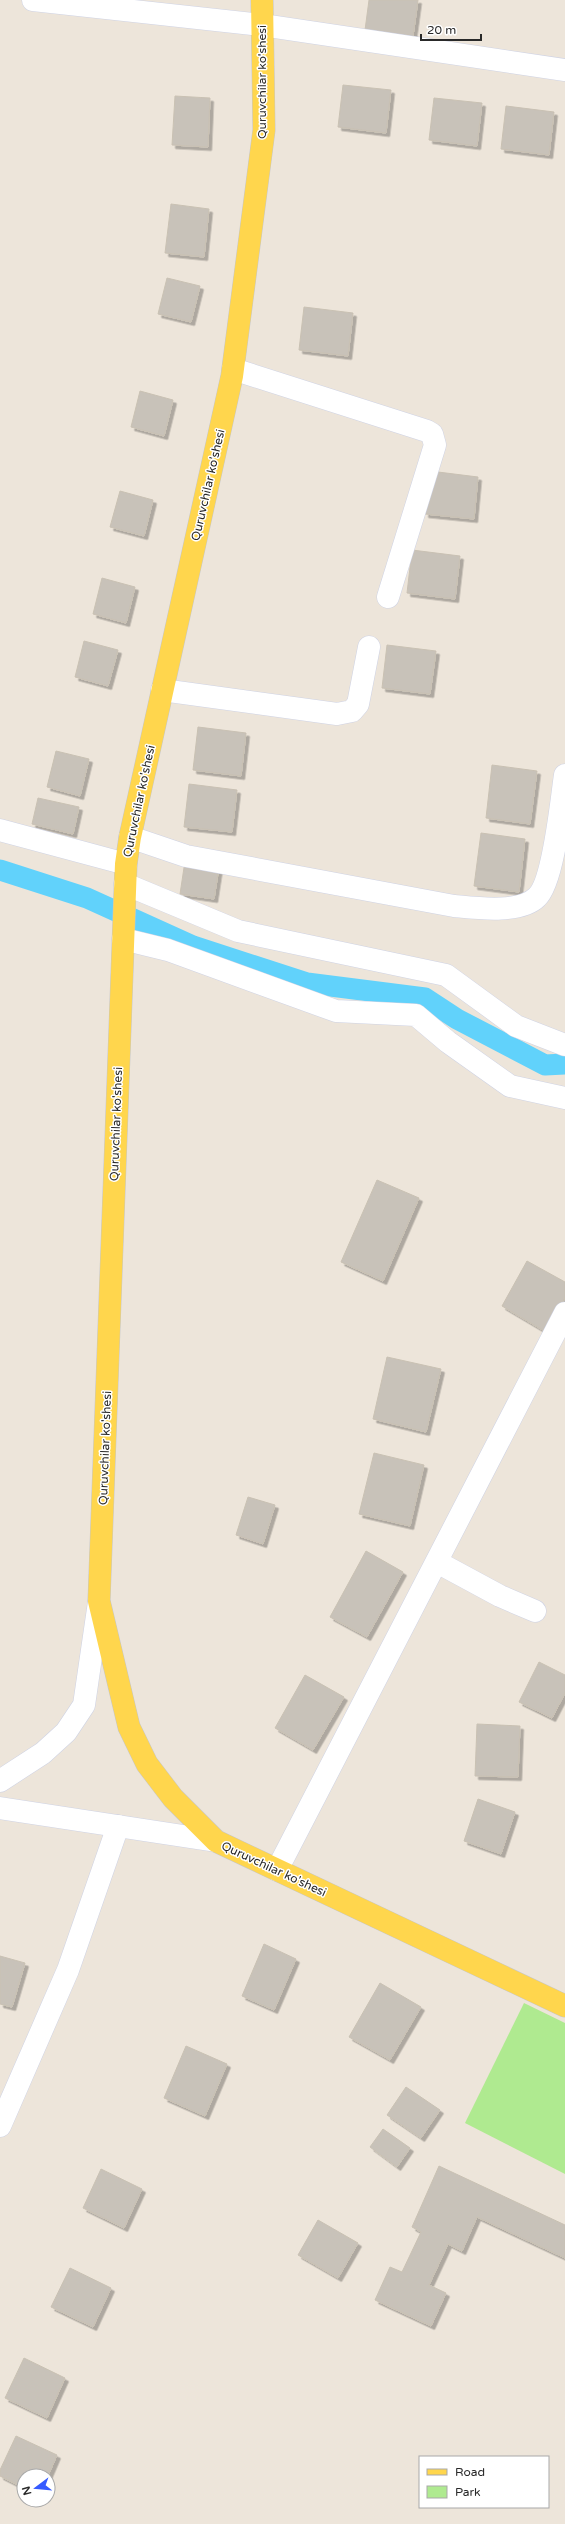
<svg xmlns="http://www.w3.org/2000/svg" width="565" height="2524" viewBox="0 0 565 2524" font-family="'Varela Round',sans-serif">
<defs>
<filter id="shadow"><feDropShadow dx="3.5" dy="3.5" stdDeviation="0" flood-color="#0004"/></filter>
</defs>
<rect width="100%" height="100%" fill="#ede5da"/>
<path fill="#afea90" d="M524 2003 565 2023V2174L465 2123Z"/>
<g fill="none" stroke-linecap="round" stroke-linejoin="round">
<path stroke="#61d2fb" stroke-width="21" d="M0 870 87 898 193 946 307 983 425 998 457 1019 545 1065 565 1064"/>
</g>
<g fill="#c8c2b9" stroke="#c9c1b3" filter="url(#shadow)">
<path d="M369 0H418L413 36 365 30Z"/>
<path d="M343 85 391 90 386 133 338 127Z"/>
<path d="M175 96 210 98 208 147 172 145Z"/>
<path d="M434 98 482 103 477 146 429 140Z"/>
<path d="M506 106 554 112 549 155 501 149Z"/>
<path d="M171 204 209 209 204 257 165 253Z"/>
<path d="M167 278 200 286 191 322 158 314Z"/>
<path d="M304 307 353 313 348 356 299 350Z"/>
<path d="M140 391 173 400 164 436 131 427Z"/>
<path d="M430 471 478 477 474 519 425 514Z"/>
<path d="M120 491 153 500 144 536 110 527Z"/>
<path d="M412 550 460 556 455 599 407 593Z"/>
<path d="M102 578 135 587 126 623 93 614Z"/>
<path d="M84 641 118 650 108 686 75 677Z"/>
<path d="M387 645 436 651 430 694 382 688Z"/>
<path d="M198 727 246 733 241 776 193 770Z"/>
<path d="M56 751 89 759 80 796 47 787Z"/>
<path d="M492 765 537 771 530 824 486 818Z"/>
<path d="M189 784 237 790 232 832 184 827Z"/>
<path d="M38 798 79 807 73 834 32 824Z"/>
<path d="M481 833 525 839 519 892 474 886Z"/>
<path d="M185 861 219 867 214 899 180 894Z"/>
<path d="M377 1180 419 1198 383 1281 341 1262Z"/>
<path d="M527 1261 565 1282V1298L546 1332 502 1306Z"/>
<path d="M387 1357 441 1369 426 1432 373 1419Z"/>
<path d="M374 1453 424 1465 410 1526 359 1514Z"/>
<path d="M248 1497 275 1505 263 1544 236 1535Z"/>
<path d="M366 1551 403 1572 367 1637 330 1617Z"/>
<path d="M539 1662 565 1675V1693L552 1718 519 1702Z"/>
<path d="M305 1675 344 1697 313 1750 275 1728Z"/>
<path d="M477 1724 520 1726 518 1777 475 1776Z"/>
<path d="M478 1799 515 1812 501 1854 464 1841Z"/>
<path d="M264 1944 296 1959 274 2010 242 1996Z"/>
<path d="M0 1956 25 1963 12 2007 0 2004Z"/>
<path d="M380 1983 421 2007 390 2060 349 2037Z"/>
<path d="M186 2046 227 2064 205 2116 164 2098Z"/>
<path d="M406 2087 440 2110 421 2138 387 2115Z"/>
<path d="M383 2129 410 2148 397 2167 370 2147Z"/>
<path d="M439 2166 565 2225V2258L477 2217 462 2251 448 2244 429 2285 446 2293 431 2326 375 2300 390 2267 402 2272 421 2232 412 2227Z"/>
<path d="M101 2169 142 2189 124 2228 83 2208Z"/>
<path d="M318 2220 358 2243 338 2278 298 2255Z"/>
<path d="M70 2268 111 2288 93 2327 51 2307Z"/>
<path d="M24 2358 65 2378 47 2418 5 2398Z"/>
<path d="M16 2436 57 2455 48 2476H24V2488L0 2476V2470Z"/>
</g>
<g fill="none" stroke-linecap="round" stroke-linejoin="round">
<defs>
<g id="minor">
<path d="M33 0 262 25 565 70"/>
<path d="M233 369 427 431 432 434 435 445 388 597"/>
<path d="M162 690 337 714 352 711 358 704 369 647"/>
<path d="M0 830 126 864"/>
<path d="M130 837 186 856 454 906C476 908 520 914 537 897 554 881 561 801 565 775"/>
<path d="M125 884 238 931 446 975 516 1026 565 1045"/>
<path d="M123 939 168 950 336 1011 416 1015 448 1042 510 1086 565 1098"/>
<path d="M437 1562 500 1596 535 1611"/>
<path d="M0 1781 43 1753 66 1732 84 1705 99 1602"/>
<path d="M0 1808 216 1841"/>
<path d="M277 1870 565 1313"/>
<path d="M0 2126 68 1970 118 1826"/>
</g>
<path id="major" d="M262 0 264 130 232 376 130 837 126 864 99 1601 129 1727 147 1764 173 1798 216 1841 565 2006"/>
</defs>
<use href="#minor" stroke="#cfd3e4" stroke-width="23"/>
<use href="#major" stroke="#c7c7c7" stroke-width="23"/>
<use href="#minor" stroke="#fff" stroke-width="22"/>
<use href="#major" stroke="#ffd64d" stroke-width="22"/>
</g>
<g text-anchor="middle" stroke-width="3" stroke-linejoin="round" paint-order="stroke">
<g font-size="12" fill="#292929" stroke="#fff">
<text transform="translate(262 82) rotate(-90)" y="4">Quruvchilar ko'shesi</text>
<text transform="translate(208 485) rotate(-77)" y="4">Quruvchilar ko'shesi</text>
<text transform="translate(139 801) rotate(-78)" y="4">Quruvchilar ko'shesi</text>
<text transform="translate(116 1124) rotate(-88)" y="4">Quruvchilar ko'shesi</text>
<text transform="translate(105 1448) rotate(-88)" y="4">Quruvchilar ko'shesi</text>
<text transform="translate(274 1869) rotate(25)" y="4">Quruvchilar ko'shesi</text>
</g>
</g>
<rect x="419" y="2456" width="130" height="52" fill="#ffffff" stroke="#a9a9a9"/>
<rect x="427" y="2469" width="20" height="6" fill="#ffd64d" stroke="#a9a9a9"/>
<text x="455" y="2476" font-size="12" fill="#292929">Road</text>
<rect x="427" y="2486" width="20" height="12" fill="#afea90" stroke="#a9a9a9"/>
<text x="455" y="2496" font-size="12" fill="#292929">Park</text>
<g transform="translate(36 2488) rotate(254)"><circle r="19" fill="#ffffff" stroke="#a9a9a9"/>
<path d="M0-3L7 15L0 10L-7 15Z" fill="#355aff"/>
<text y="-6" font-size="11" font-weight="bold" text-anchor="middle" fill="#292929">N</text>
</g>
<path d="M421 34v6h60v-6" fill="none" stroke="#292929" stroke-width="2"/>
<text x="427" y="34" font-size="12" fill="#292929" stroke="#ffffff" stroke-width="3" paint-order="stroke">20 m</text>
</svg>
